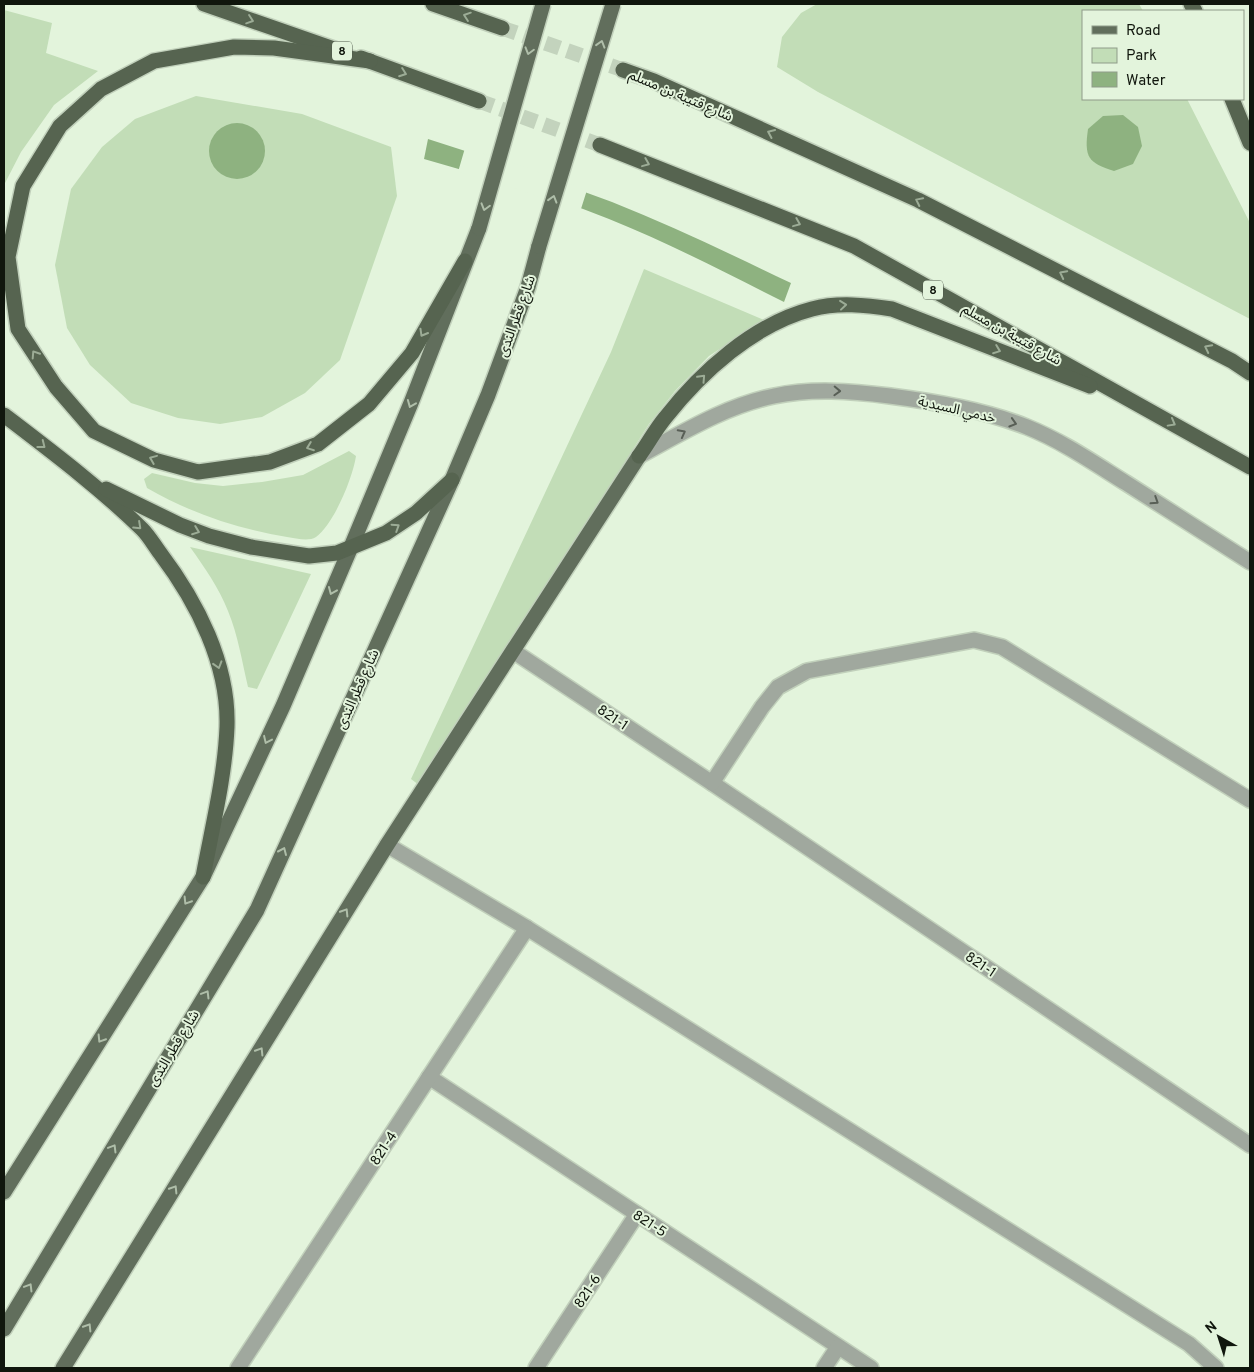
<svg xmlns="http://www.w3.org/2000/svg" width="1254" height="1372" viewBox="0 0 1254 1372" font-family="Overpass,'Noto Sans Arabic',sans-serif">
<rect width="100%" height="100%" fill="#e3f4dc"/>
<g fill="#c2ddb7">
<path d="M817 4H1139L1143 11H1083V99H1187L1250 223V319L818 92 777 67 782 37 801 13Z"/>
<path d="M4 10 52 23 46 53 98 71 54 105 21 152 4 185Z"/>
<path d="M196 96 302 114 391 147 397 196 340 360 305 393 262 417 220 424 178 418 131 403 90 365 67 328 55 265 71 189 102 147 135 119Z"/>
<path d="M644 269 764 320 709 356 675 391 649 424 419 785 411 779 611 352Z"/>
<path d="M349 451 356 456C353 477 334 524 316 537 308 542 296 538 287 537 238 529 190 513 147 488L144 479 152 473 195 483 223 486 262 482 303 475Z"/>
<path d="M190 547 311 574 257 689 248 687C242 662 238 635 228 611 219 588 205 568 190 547Z"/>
</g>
<g fill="#8eb280">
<path d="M1123 115 1138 127 1142 146 1133 164 1114 171C1088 163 1084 157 1088 129L1103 116Z"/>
<circle cx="237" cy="151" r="28"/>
<path d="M428 139C490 159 551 179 612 202 673 226 732 255 791 283L784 302C726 273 669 243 609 219 548 195 487 177 424 159Z"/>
</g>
<path fill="#e3f4dc" d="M465 148 522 166 587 190 580 212 517 189 458 172Z"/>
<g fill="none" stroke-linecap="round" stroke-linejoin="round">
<g stroke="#c3d3bd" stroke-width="15" stroke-dasharray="15 8" stroke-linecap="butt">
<path d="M502 28 623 70"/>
<path d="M479 101 600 145"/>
</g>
<defs>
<g id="minor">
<path d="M513 651 712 783 1250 1145"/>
<path d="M712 783 762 707 778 687 807 671 974 640 1002 647 1250 800"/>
<path d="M387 845 527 928 1189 1344 1216 1368"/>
<path d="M429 1077 871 1368"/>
<path d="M238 1368 527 928"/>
<path d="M536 1368 637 1214"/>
<path d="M824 1368 838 1347"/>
</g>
<path id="tertiary" d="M639 456C682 433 725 406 774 396 812 388 851 391 890 396 936 402 984 410 1027 427 1062 441 1094 463 1126 483 1167 509 1209 536 1250 562"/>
<g id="primary">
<path d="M4 1192 203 877 283 706 351 547 411 403 479 228"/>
<path d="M4 1329 257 910 452 480 488 395 528 287 539 246"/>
<path d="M63 1368 387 845 639 456"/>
</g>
<g id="trunk">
<path d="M204 4 337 50"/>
<path d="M433 4 502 28"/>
<path d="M1191 4 1195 11"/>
<path d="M361 58 479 101"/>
<path d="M370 61 274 48 234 47 154 61 101 89 60 126 23 186 8 257 18 329 56 387 94 431 154 460 198 472 270 462 318 444 369 404 412 353 465 261"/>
<path d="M623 70 654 81 918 200 1232 361 1250 373"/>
<path d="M1232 99 1250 143"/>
<path d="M600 145 854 246 1250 467"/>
<path d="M4 415C51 451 99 487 142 529 149 536 154 545 160 553 197 602 229 664 227 727 225 777 212 828 203 877"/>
<path d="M639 456C648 444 655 430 665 418 701 372 754 324 812 309 838 302 866 305 892 309L1090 386"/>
<path d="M106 489 180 525 209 536 251 547 309 556 337 553 386 533 416 513 452 480"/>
</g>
</defs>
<use href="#minor" stroke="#c1d0bb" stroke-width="18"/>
<use href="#tertiary" stroke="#c1d0bb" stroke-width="18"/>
<use href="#primary" stroke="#c1d0bb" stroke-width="18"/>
<use href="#trunk" stroke="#c1d0bb" stroke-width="18"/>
<use href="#minor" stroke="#a0a89e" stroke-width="15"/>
<use href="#tertiary" stroke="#a0a89e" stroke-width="15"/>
<use href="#primary" stroke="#616e5c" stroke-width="15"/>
<use href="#trunk" stroke="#566450" stroke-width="15"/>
<defs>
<g id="primary-bridge">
<path d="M479 228 543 4"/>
<path d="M539 246 613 4"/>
</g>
</defs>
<use href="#primary-bridge" stroke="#c1d0bb" stroke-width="18" stroke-linecap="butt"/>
<use href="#primary-bridge" stroke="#616e5c" stroke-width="15"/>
</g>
<defs><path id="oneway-chevron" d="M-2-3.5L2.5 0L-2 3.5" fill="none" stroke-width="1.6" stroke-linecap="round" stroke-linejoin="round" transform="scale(1.25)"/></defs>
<g stroke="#9cac96">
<use href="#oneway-chevron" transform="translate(467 16) rotate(-161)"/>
<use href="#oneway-chevron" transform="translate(250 20) rotate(19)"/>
<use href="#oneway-chevron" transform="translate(403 73) rotate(20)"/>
<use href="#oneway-chevron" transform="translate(771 133) rotate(-156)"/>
<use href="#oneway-chevron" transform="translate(646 163) rotate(22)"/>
<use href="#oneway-chevron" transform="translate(919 201) rotate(-154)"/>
<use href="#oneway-chevron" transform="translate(797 223) rotate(22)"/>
<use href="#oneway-chevron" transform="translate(1063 274) rotate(-153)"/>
<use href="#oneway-chevron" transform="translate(843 305) rotate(-6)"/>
<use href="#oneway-chevron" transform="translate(423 333) rotate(120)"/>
<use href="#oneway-chevron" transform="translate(1208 348) rotate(-153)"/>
<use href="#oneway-chevron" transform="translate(997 350) rotate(21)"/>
<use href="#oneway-chevron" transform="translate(35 354) rotate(-123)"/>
<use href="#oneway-chevron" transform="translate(702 378) rotate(-47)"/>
<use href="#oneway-chevron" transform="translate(1172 423) rotate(29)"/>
<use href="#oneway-chevron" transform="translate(42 445) rotate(38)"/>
<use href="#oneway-chevron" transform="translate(310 447) rotate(159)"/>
<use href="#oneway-chevron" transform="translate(153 459) rotate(-158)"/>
<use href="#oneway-chevron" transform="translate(138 526) rotate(43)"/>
<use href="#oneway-chevron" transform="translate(396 527) rotate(-33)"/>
<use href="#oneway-chevron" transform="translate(196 531) rotate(21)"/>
<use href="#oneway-chevron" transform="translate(218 665) rotate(73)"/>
</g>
<g stroke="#afbea9">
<use href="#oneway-chevron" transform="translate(601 44) rotate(-73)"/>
<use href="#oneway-chevron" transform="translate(529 51) rotate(106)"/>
<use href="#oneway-chevron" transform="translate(553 199) rotate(-73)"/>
<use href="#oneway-chevron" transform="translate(485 207) rotate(106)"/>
<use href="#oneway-chevron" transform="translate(411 404) rotate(112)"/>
<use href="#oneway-chevron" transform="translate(332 591) rotate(113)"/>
<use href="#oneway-chevron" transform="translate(267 740) rotate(115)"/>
<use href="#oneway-chevron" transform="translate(283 851) rotate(-66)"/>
<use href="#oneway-chevron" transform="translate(187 901) rotate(122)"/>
<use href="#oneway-chevron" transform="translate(345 912) rotate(-58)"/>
<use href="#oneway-chevron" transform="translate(206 994) rotate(-59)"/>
<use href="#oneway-chevron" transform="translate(101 1039) rotate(122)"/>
<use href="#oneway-chevron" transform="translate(260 1051) rotate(-58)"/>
<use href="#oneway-chevron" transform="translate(113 1148) rotate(-59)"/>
<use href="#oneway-chevron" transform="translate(174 1189) rotate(-58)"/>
<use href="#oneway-chevron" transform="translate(29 1287) rotate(-59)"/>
<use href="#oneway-chevron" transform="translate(88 1327) rotate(-58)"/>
</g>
<g stroke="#585f56">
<use href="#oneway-chevron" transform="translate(837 391) rotate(2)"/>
<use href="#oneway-chevron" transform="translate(1013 423) rotate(17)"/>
<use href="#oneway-chevron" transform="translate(682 433) rotate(-28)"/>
<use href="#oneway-chevron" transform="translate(1155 501) rotate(33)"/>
</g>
<g text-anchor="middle" stroke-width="4" stroke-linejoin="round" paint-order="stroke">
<g fill="#e3f4dc" stroke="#4f594b" stroke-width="1">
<rect x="332" y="41.5" width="20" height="19" rx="4"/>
<rect x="923" y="280.5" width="20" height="19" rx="4"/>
</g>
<g font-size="12" font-weight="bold" fill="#10160d">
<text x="342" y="55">8</text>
<text x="933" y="294">8</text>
</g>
<g font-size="14" fill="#10160d" stroke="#e3f4dc">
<text transform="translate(681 95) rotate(23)" y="5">شارع قتيبة بن مسلم</text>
<text transform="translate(516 316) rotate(-70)" y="5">شارع قطر الندى</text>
<text transform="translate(1012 334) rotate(29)" y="5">شارع قتيبة بن مسلم</text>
<text transform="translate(957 409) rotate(13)" y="5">خدمي السيدية</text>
<text transform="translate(357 689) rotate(-66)" y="5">شارع قطر الندى</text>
<text transform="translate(613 717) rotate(34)" y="5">821-1</text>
<text transform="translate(981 964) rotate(34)" y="5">821-1</text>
<text transform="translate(173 1048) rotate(-59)" y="5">شارع قطر الندى</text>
<text transform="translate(383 1148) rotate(-57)" y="5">821-4</text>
<text transform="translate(650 1223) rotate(33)" y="5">821-5</text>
<text transform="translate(587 1291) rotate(-57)" y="5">821-6</text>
</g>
</g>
<rect width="1254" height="1372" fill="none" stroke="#10160d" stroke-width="10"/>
<rect x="1082" y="10" width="162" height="90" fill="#e3f4dc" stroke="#8f9b89"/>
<rect x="1092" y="26" width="25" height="8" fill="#616e5c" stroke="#8f9b89"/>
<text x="1126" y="35" font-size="15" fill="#10160d">Road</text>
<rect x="1092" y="48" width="25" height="15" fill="#c2ddb7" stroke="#8f9b89"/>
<text x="1126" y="60" font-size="15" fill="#10160d">Park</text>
<rect x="1092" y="72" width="25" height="15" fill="#8eb280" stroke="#8f9b89"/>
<text x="1126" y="85" font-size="15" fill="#10160d">Water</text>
<g transform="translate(1219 1337) rotate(321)" stroke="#e3f4dc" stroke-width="4" paint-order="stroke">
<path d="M0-4L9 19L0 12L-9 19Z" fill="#10160d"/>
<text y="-8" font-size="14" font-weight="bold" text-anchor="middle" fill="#10160d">N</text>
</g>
</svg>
